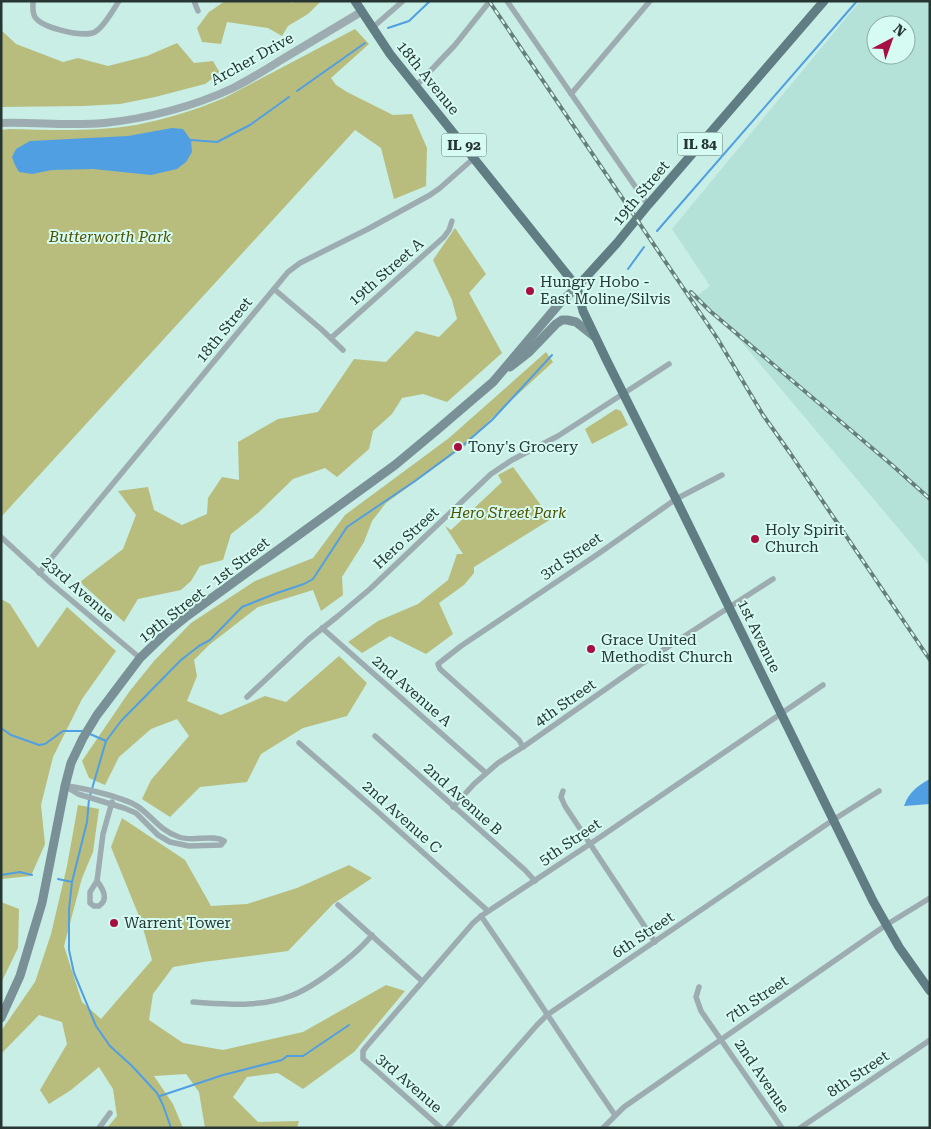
<svg xmlns="http://www.w3.org/2000/svg" width="931" height="1129" viewBox="0 0 931 1129" font-family="'Roboto Serif',serif">
<rect width="100%" height="100%" fill="#c8eee5"/>
<path fill="#b4e2d8" fill-rule="evenodd" d="M860 1H930V566L744 345 698 295 710 286 672 229ZM876 25H906V55H876Z"/>
<g fill="#b8bd7d">
<path d="M225 1H288L293 3 294 1H321L308 14 288 26 282 36 268 28 227 22 221 44 202 42 197 28 209 12Z"/>
<path d="M355 29 369 44 331 78 336 85 347 92 393 115 412 114 427 148 426 186 394 199 381 148 355 130 1 517V130L9 129C51 130 94 132 136 125 166 119 196 110 224 98Z"/>
<path d="M1 30 16 44 63 62 78 58 108 66 147 56 177 43 194 63 213 61 220 73 205 84 155 97 120 104 83 106 1 107Z"/>
<path d="M455 228 486 274 469 293 502 353 447 402 423 394 402 398 392 414 373 431 369 449 337 477 325 468 293 479 258 513 231 534 223 560 200 566 191 581 181 590 138 599 124 622 80 582 123 549 136 515 118 491 148 487 154 510 182 525 207 514 208 498 222 477 239 480 238 442 278 419 318 412 354 359 386 362 416 331 439 337 457 319 452 300 433 260Z"/>
<path d="M546 352 553 362 492 418 465 446 386 503 372 521 364 542 342 577 343 595 321 611 313 590 258 607 209 645 194 660 197 676 187 701 221 715 265 696 286 702 339 656 367 683 347 716 303 728 261 754 247 782 200 787 170 817 142 799 151 780 189 736 177 719 151 729 119 757 105 785 89 778 82 761 129 692 154 661 191 623 255 581 313 558 345 515 449 438Z"/>
<path d="M616 409 621 411 628 425 592 444 585 429Z"/>
<path d="M513 467 551 519 474 567V573L464 585 439 603 453 634 426 654 390 636 362 653 348 642 378 621 418 604 448 580 457 554H463L445 526 451 530 502 482 498 475Z"/>
<path d="M1 599 10 604 38 648 67 607 116 651 82 699 53 757 41 805 45 844 31 876 1 879Z"/>
<path d="M78 805 99 809 93 852 82 878 64 946 82 1002 101 1019 152 960 141 921 111 847 122 818 185 860 211 906 247 904 297 888 349 865 372 878 333 904 288 951 203 962 173 967 153 994 149 1020 183 1043 223 1050 303 1032 386 985 405 991 354 1052 303 1089 278 1073 247 1077 233 1097 258 1122 299 1121 297 1128H205L199 1092 186 1074 154 1076 173 1104 183 1128H107L117 1116 113 1089 99 1067 71 1090 49 1104 40 1090 67 1044 62 1022 39 1015 1 1054V1031L35 982 51 934 67 866Z"/>
<path d="M1 902 19 909 18 948 1 983Z"/>
</g>
<g fill="#509fe3">
<path d="M172 128 183 129 191 140 192 152 186 162 177 169 151 175 93 169 52 170 32 174 19 172 15 165 12 157 16 149 30 141 128 136Z"/>
<path d="M930 779V804L904 806C909 792 917 786 930 779Z"/>
</g>
<g fill="none" stroke-linecap="round" stroke-linejoin="round">
<g stroke="#509fe3" stroke-width="2">
<path d="M388 28 409 21 430 1"/>
<path d="M297 91 365 43"/>
<path d="M191 140 217 142 250 125 289 97"/>
<path d="M657 231 857 1"/>
<path d="M628 269 644 247"/>
<path d="M1 728 11 735 39 745 45 744 63 731H83"/>
<path d="M90 734 106 741"/>
<path d="M1 875 20 872 32 875"/>
<path d="M58 879 72 882"/>
<path d="M160 1096 223 1075 282 1060 287 1056H303L349 1025"/>
<path d="M171 1128 163 1105 157 1093 132 1066 110 1046 96 1026 74 973 69 950V909L72 882 87 822 89 799 106 741 121 721 181 660 199 646 210 640 242 607 277 593 304 584 313 579 347 527 415 481 461 447 492 420 552 355"/>
</g>
<g stroke="#9dacb0" stroke-width="5.5">
<path d="M33 1C33 7 32 12 35 17 42 28 84 38 95 32 104 27 113 10 119 1"/>
<path d="M194 1 198 11"/>
<path d="M507 1 648 205"/>
<path d="M372 28 403 1"/>
<path d="M416 86 455 45 490 1"/>
<path d="M571 94 650 1"/>
<path d="M274 289 321 329 343 350"/>
<path d="M331 338 444 237 449 230 452 221"/>
<path d="M1 537 52 584 140 658"/>
<path d="M39 573 288 272 300 263 368 229 430 195 440 188 474 158"/>
<path d="M322 628 486 773"/>
<path d="M247 697 309 639 338 616 370 589 491 474 512 460 558 436 669 364"/>
<path d="M375 736 525 870 535 881"/>
<path d="M299 743 378 812 488 911"/>
<path d="M523 747 519 740 440 669 438 664 461 646 598 554 676 499 722 475"/>
<path d="M65 786 78 794 124 808 136 813 158 835 170 842 189 846 221 845 224 841"/>
<path d="M67 786C84 788 127 798 140 808 154 819 161 831 179 837 193 842 213 834 224 841"/>
<path d="M563 791 561 797 565 806 655 942"/>
<path d="M453 807 474 784 498 763 523 747 640 665 773 579"/>
<path d="M97 881C103 889 109 899 99 906H94L90 903V892L97 881 103 834 112 802"/>
<path d="M338 905 422 981"/>
<path d="M481 916C527 982 569 1049 615 1115"/>
<path d="M699 987 696 997 701 1011 782 1128"/>
<path d="M193 1002C226 1004 261 1008 293 995 308 989 322 979 335 969 348 959 362 948 372 935"/>
<path d="M99 1128 110 1113"/>
<path d="M441 1128 369 1064 363 1059V1051L366 1047 473 923 481 916 590 844 823 685"/>
<path d="M447 1128 537 1025 547 1015 833 820 879 791"/>
<path d="M603 1128 624 1107 886 925 930 898"/>
<path d="M800 1128 930 1040"/>
</g>
<path stroke="#9dacb0" stroke-width="8" d="M1 123C36 122 70 126 104 123 146 119 195 106 233 88 251 79 268 68 286 57 311 42 336 27 361 12"/>
<g stroke="#799196" stroke-width="9">
<path d="M510 367 528 353 556 324 562 320H567L576 322 595 337"/>
<path d="M1 1018 20 976 42 903 65 786 71 763 83 738 97 715 140 658 166 633 187 616 395 465 437 430 493 382 559 304 577 287"/>
</g>
<g stroke="#607d84" stroke-width="9">
<path d="M355 1 390 54 577 287 583 311 606 359 676 499 873 901 899 947 930 991"/>
<path d="M577 287 617 243 648 205 824 1"/>
</g>
<defs>
<g id="rail">
<path d="M489 1 717 338 763 415 790 453 930 660"/>
<path d="M691 292 710 311 892 465 930 499"/>
</g>
</defs>
<use href="#rail" stroke="#667e79" stroke-width="4"/>
<use href="#rail" stroke="#d5fbf2" stroke-width="2" stroke-dasharray="5.5" stroke-linecap="butt"/>
</g>
<g fill="#a70f42" stroke="#d5fbf2" stroke-width="2">
<circle cx="530" cy="291" r="5"/>
<circle cx="458" cy="447" r="5"/>
<circle cx="755" cy="539" r="5"/>
<circle cx="591" cy="649" r="5"/>
<circle cx="114" cy="923" r="5"/>
</g>
<g text-anchor="middle" stroke-width="4" stroke-linejoin="round" paint-order="stroke">
<g fill="#d5fbf2" stroke="#5b716c" stroke-width="1">
<rect x="677.5" y="132.5" width="45" height="23" rx="4"/>
<rect x="441.5" y="133.5" width="45" height="23" rx="4"/>
</g>
<g font-size="14" font-weight="bold" fill="#273633">
<text x="700" y="149">IL 84</text>
<text x="464" y="150">IL 92</text>
</g>
<g font-size="15" fill="#273633" stroke="#d5fbf2">
<text transform="translate(252 59) rotate(-29)" y="5">Archer Drive</text>
<text transform="translate(428 78) rotate(51)" y="5">18th Avenue</text>
<text transform="translate(641 193) rotate(-50)" y="5">19th Street</text>
<text transform="translate(386 272) rotate(-41)" y="5">19th Street A</text>
<text transform="translate(224 330) rotate(-51)" y="5">18th Street</text>
<text transform="translate(406 538) rotate(-43)" y="5">Hero Street</text>
<text transform="translate(571 556) rotate(-34)" y="5">3rd Street</text>
<text transform="translate(78 589) rotate(41)" y="5">23rd Avenue</text>
<text transform="translate(204 590) rotate(-38)" y="5">19th Street - 1st Street</text>
<text transform="translate(759 636) rotate(64)" y="5">1st Avenue</text>
<text transform="translate(412 691) rotate(41)" y="5">2nd Avenue A</text>
<text transform="translate(565 703) rotate(-35)" y="5">4th Street</text>
<text transform="translate(463 799) rotate(42)" y="5">2nd Avenue B</text>
<text transform="translate(402 817) rotate(42)" y="5">2nd Avenue C</text>
<text transform="translate(570 842) rotate(-34)" y="5">5th Street</text>
<text transform="translate(643 935) rotate(-34)" y="5">6th Street</text>
<text transform="translate(757 999) rotate(-34)" y="5">7th Street</text>
<text transform="translate(858 1074) rotate(-34)" y="5">8th Street</text>
<text transform="translate(762 1076) rotate(56)" y="5">2nd Avenue</text>
<text transform="translate(409 1083) rotate(41)" y="5">3rd Avenue</text>
</g>
<g font-size="15" font-style="italic" fill="#4f5100" stroke="#d5fbf2">
<text x="110" y="242">Butterworth Park</text>
<text x="508" y="518">Hero Street Park</text>
</g>
<g font-size="15" fill="#273633" stroke="#d5fbf2" text-anchor="start">
<text x="540" y="287">Hungry Hobo -<tspan x="540" dy="17">East Moline/Silvis</tspan></text>
<text x="468" y="452">Tony's Grocery</text>
<text x="765" y="535">Holy Spirit<tspan x="765" dy="17">Church</tspan></text>
<text x="601" y="645">Grace United<tspan x="601" dy="17">Methodist Church</tspan></text>
<text x="124" y="928">Warrent Tower</text>
</g>
</g>
<rect width="931" height="1129" fill="none" stroke="#273633" stroke-width="5"/>
<g transform="translate(891 40) rotate(41)"><circle r="24" fill="#d5fbf2" stroke="#8faca6"/>
<path d="M0-4L9 19L0 12L-9 19Z" fill="#a70f42"/>
<text y="-8" font-size="14" font-weight="bold" text-anchor="middle" fill="#273633">N</text>
</g>
</svg>
